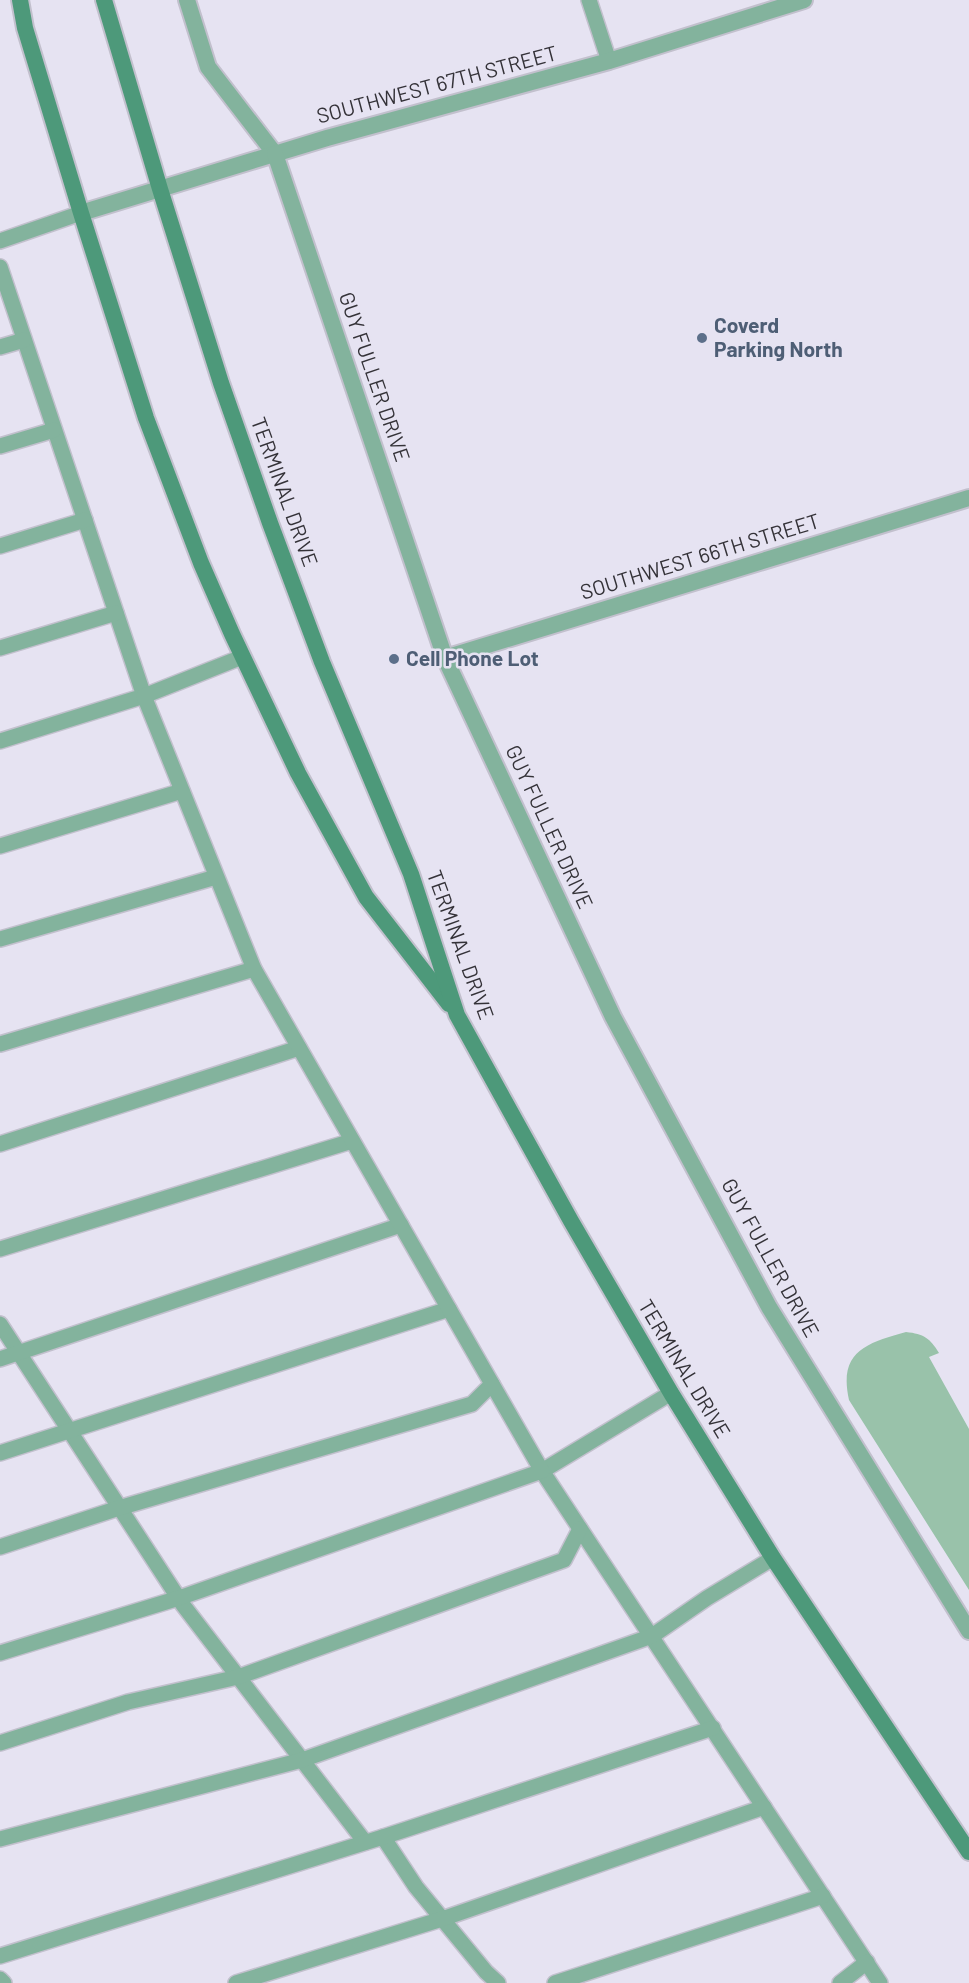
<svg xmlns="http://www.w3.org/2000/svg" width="969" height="1983" viewBox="0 0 969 1983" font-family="Barlow,sans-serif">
<rect width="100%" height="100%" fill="#e6e3f2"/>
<path fill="#99c2aa" d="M906 1332C924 1334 930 1338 939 1353L929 1357 969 1429V1590L849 1400C838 1351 867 1343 906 1332Z"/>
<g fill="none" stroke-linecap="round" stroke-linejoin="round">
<defs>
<g id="service">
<path d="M589 0 609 61"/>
<path d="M0 241 81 213"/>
<path d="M0 267 144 696 0 741"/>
<path d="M0 347 24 340"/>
<path d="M0 446 54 430"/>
<path d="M0 546 85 520"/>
<path d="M0 648 116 613"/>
<path d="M0 846 182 791"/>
<path d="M0 939 216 877"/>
<path d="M0 1044 254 969"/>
<path d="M0 1144 299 1048"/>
<path d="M0 1249 352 1141"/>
<path d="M0 1324 183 1605 365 1842"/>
<path d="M0 1359 401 1225"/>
<path d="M671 1393 542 1471 880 1983"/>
<path d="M0 1453 449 1309"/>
<path d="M0 1547 119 1508 472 1404 492 1384"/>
<path d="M0 1653 179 1598 542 1471 254 969 144 696 242 657"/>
<path d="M0 1743 128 1702 238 1677 564 1560 580 1529"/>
<path d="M383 1837 416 1887 486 1972 498 1983"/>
<path d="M0 1839 302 1760 652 1636 707 1598 773 1558"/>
<path d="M0 1956 383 1837 713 1728"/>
<path d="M0 1979 4 1983"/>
<path d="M236 1983 442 1919 764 1807"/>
<path d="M555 1983 823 1896"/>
<path d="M840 1983 867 1962"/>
</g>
<g id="minor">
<path d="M187 0 208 67 275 154"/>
<path d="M81 213 327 138 609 61 804 0"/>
<path d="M445 658 969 498"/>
</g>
<path id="tertiary" d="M275 154 445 658 613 1017 769 1307 969 1631"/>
<g id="secondary">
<path d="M20 0 25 28 81 213 146 418 201 563 232 634 298 773 366 897 449 1004"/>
<path d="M104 0 160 189 221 383 270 523 322 662 411 874 457 1015 571 1221 671 1393 773 1558 969 1852"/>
</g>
</defs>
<use href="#service" stroke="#c2c0cd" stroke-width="18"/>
<use href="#minor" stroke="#c2c0cd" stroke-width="20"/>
<use href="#tertiary" stroke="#c2c0cd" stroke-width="20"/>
<use href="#secondary" stroke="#c2c0cd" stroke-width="20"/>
<use href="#service" stroke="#83b39d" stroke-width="15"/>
<use href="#minor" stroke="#83b39d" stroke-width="16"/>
<use href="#tertiary" stroke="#83b39d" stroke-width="16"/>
<use href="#secondary" stroke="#4d997a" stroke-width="16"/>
</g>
<g fill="#5c6f8a" stroke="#e6e3f2" stroke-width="2">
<circle cx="702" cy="338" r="6"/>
<circle cx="394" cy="659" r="6"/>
</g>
<g text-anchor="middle" stroke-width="5" stroke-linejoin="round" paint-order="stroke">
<g font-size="21" fill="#343238" stroke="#e6e3f2">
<text transform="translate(437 85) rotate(-15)" y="7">SOUTHWEST 67TH STREET</text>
<text transform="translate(374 377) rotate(71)" y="7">GUY FULLER DRIVE</text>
<text transform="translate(284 492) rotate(70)" y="7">TERMINAL DRIVE</text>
<text transform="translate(700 557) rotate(-17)" y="7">SOUTHWEST 66TH STREET</text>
<text transform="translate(549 827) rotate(65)" y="7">GUY FULLER DRIVE</text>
<text transform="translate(460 945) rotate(70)" y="7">TERMINAL DRIVE</text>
<text transform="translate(770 1258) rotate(61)" y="7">GUY FULLER DRIVE</text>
<text transform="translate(684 1369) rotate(59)" y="7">TERMINAL DRIVE</text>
</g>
<g font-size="21" font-weight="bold" fill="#4e5e75" stroke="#e6e3f2" text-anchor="start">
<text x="714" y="333">Coverd<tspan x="714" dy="24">Parking North</tspan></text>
<text x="406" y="666">Cell Phone Lot</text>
</g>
</g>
</svg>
